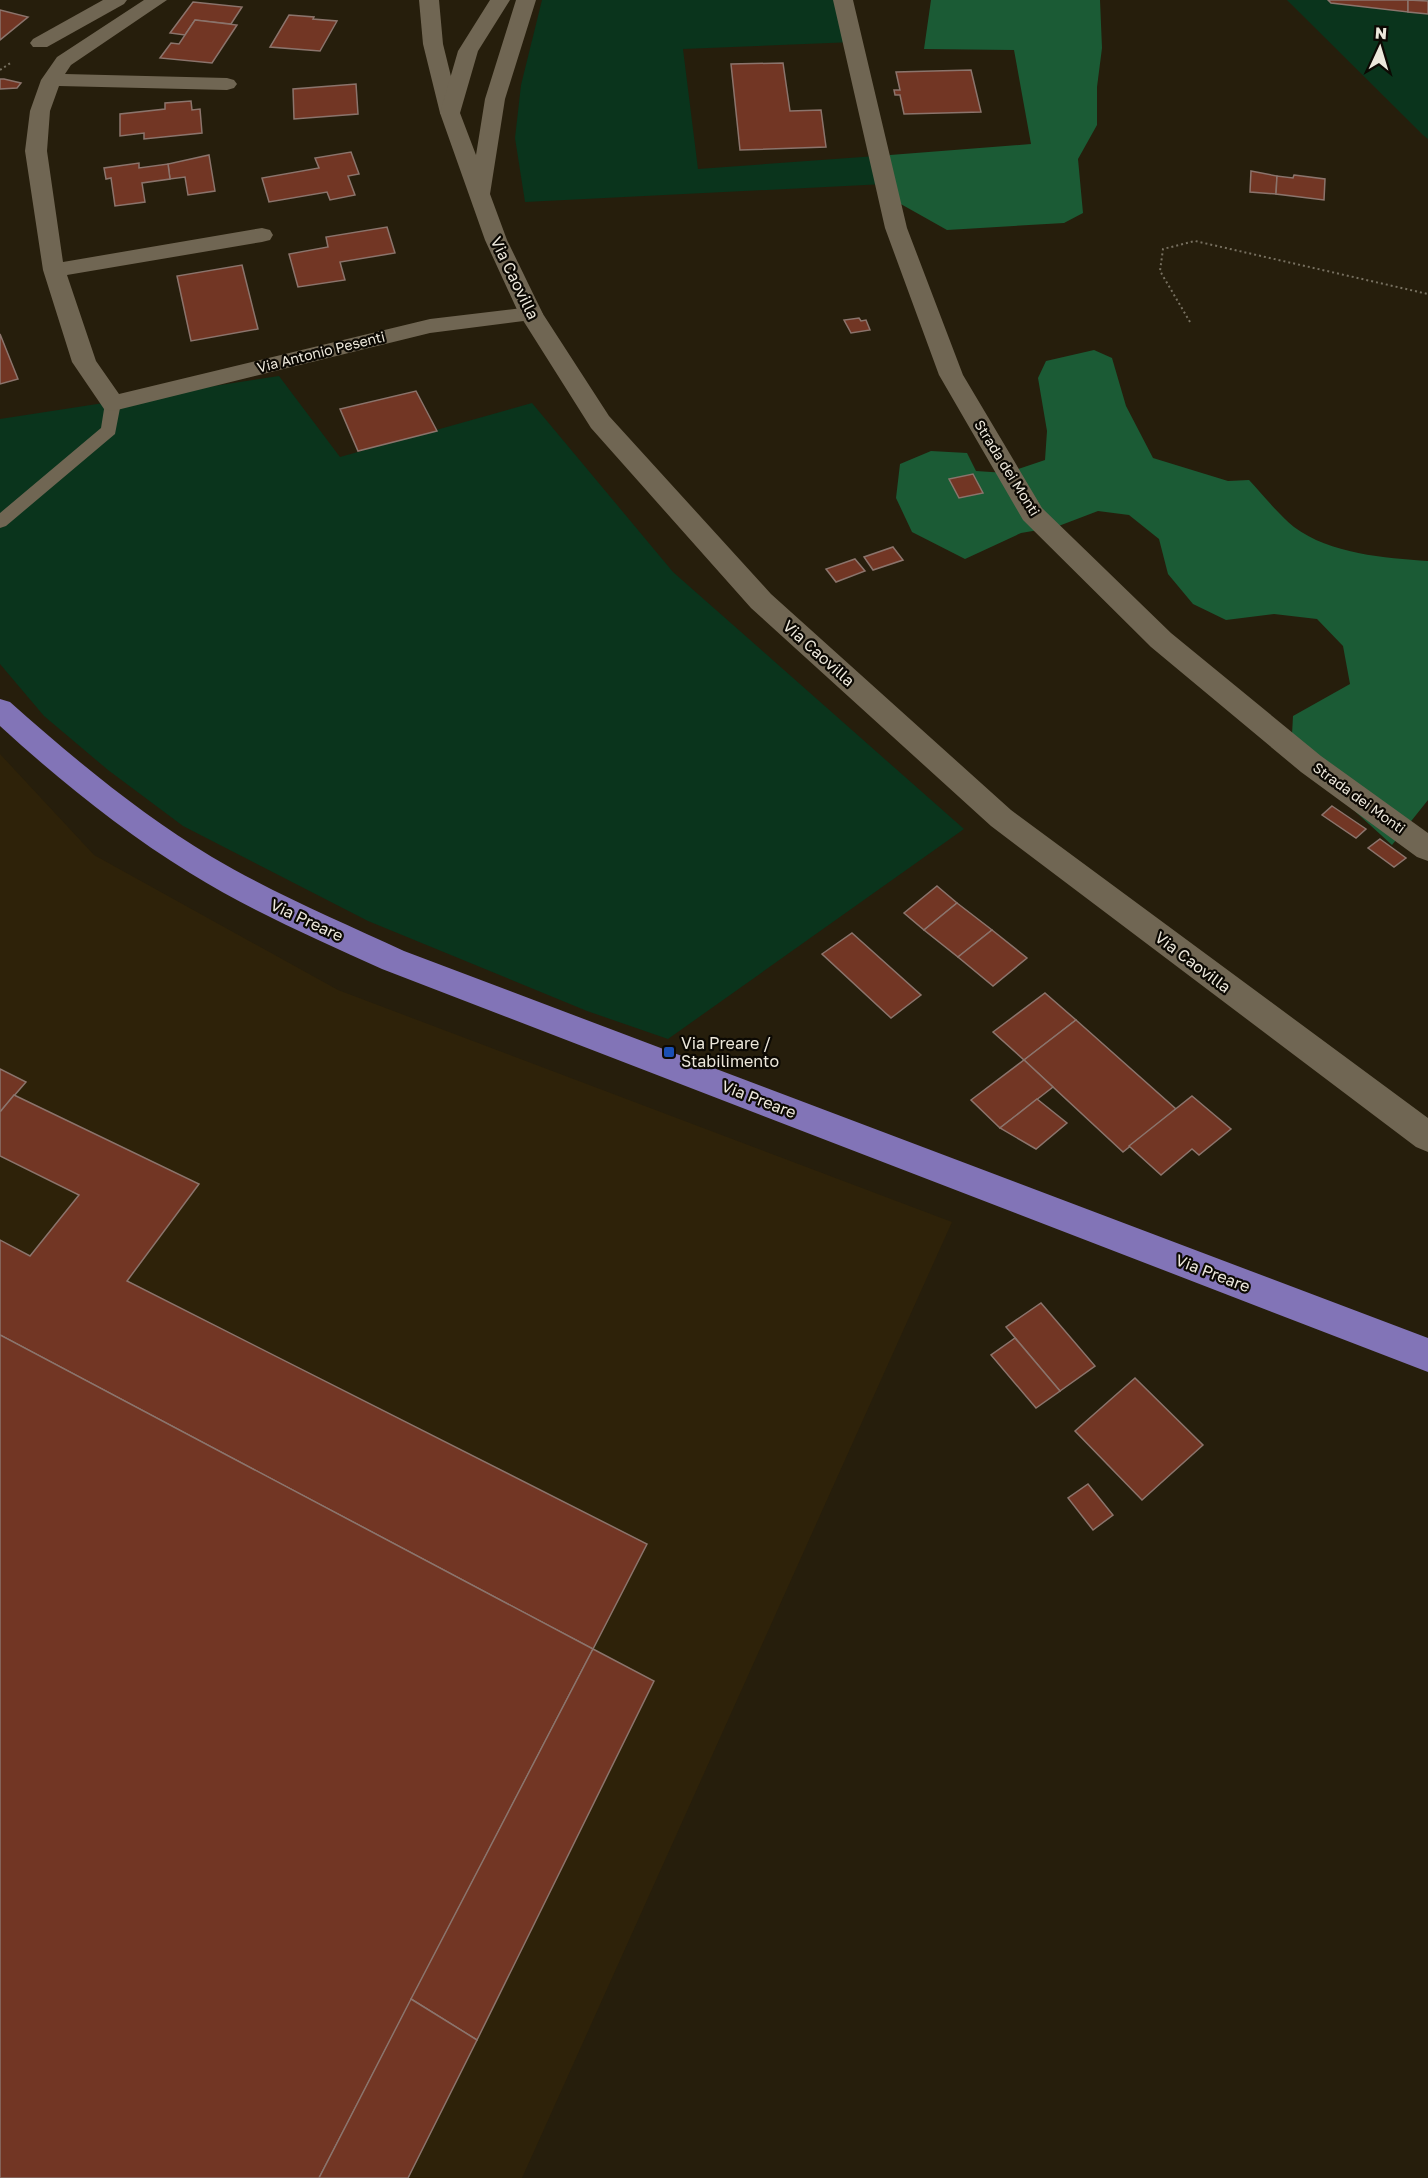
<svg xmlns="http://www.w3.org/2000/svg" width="1428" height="2178" viewBox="0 0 1428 2178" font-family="'Golos Text',sans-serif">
<rect width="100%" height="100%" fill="#261e0c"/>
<path fill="#2e2209" d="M0 754 94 855 338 990 952 1222 522 2178H0Z"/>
<g fill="#0a341c">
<path d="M542 0H847L854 42 683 49 698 169 890 155 885 184 525 202 515 138 521 85Z"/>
<path d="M1287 0H1428V139L1423 135Z"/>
<path d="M279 376 340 457 532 403 673 572 964 829 668 1039 587 1011 368 921 183 826 108 770 44 716 0 664V419Z"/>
</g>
<g fill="#1b5b35">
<path d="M931 0H1100L1102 48 1097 87V125L1078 159 1083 213 1064 223 947 230 883 194 890 155 1031 144 1014 50 924 49Z"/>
<path d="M1094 350 1112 358 1126 406 1153 458 1228 481 1249 480C1263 495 1278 514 1294 527 1330 554 1385 558 1428 561V800L1392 845 1291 753 1293 716 1350 684 1343 646 1317 619 1274 614 1226 620 1193 604 1168 574 1159 539 1129 515 1098 511 1056 527 1021 533 965 559 912 532 896 498 900 464 931 451 967 453 976 471 1006 473 1045 460 1047 431 1038 378 1046 361Z"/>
</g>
<g fill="#723624" stroke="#8b746c" stroke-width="1.5">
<path d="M1328 0H1408V12L1331 3Z"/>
<path d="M1408 0 1428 1V14L1408 12Z"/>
<path d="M193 2 242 7 231 24 195 20 185 35 170 33Z"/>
<path d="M0 10 28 17 0 40Z"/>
<path d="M289 15 314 17 313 19 337 21 320 51 270 47Z"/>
<path d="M195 20 237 25 212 63 160 58 171 43 179 44Z"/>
<path d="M783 63 790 111 821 110 826 147 740 150 731 64Z"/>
<path d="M971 70 981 112 904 114 900 95H895L894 90H900L896 72Z"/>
<path d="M0 79H4L21 83 17 88 0 89Z"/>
<path d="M356 84 358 114 294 119 293 89Z"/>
<path d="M191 101 192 110 200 109 202 133 144 139V133L120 136V114L165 109V103Z"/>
<path d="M351 152 359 174 348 176 355 195 330 200 327 192 269 202 262 178 319 168 315 158Z"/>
<path d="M209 155 215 191 188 195 185 177 170 179 168 164Z"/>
<path d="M139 163V168L168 164 170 179 142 183 145 202 115 206 111 178 106 179 104 168Z"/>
<path d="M1251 171 1277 176 1276 194 1250 192Z"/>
<path d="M1294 175 1325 179 1324 200 1276 194 1277 176 1293 178Z"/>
<path d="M387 227 395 253 340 262 345 280 298 287 289 254 328 247 326 237Z"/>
<path d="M242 265 258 329 191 341 177 276Z"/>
<path d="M859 318 861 321 866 320 870 330 851 333 844 320Z"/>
<path d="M0 334 18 379 0 384Z"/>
<path d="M416 391 437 431 358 451 340 409Z"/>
<path d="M973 474 983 493 959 498 949 479Z"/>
<path d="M893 547 903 560 873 570 864 557Z"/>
<path d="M855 559 865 571 836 582 826 569Z"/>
<path d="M1332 806 1366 829 1356 838 1322 815Z"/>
<path d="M1380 839 1406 858 1394 867 1368 848Z"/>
<path d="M937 886 957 903 924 930 904 913Z"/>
<path d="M957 903 992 930 958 957 924 930Z"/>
<path d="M992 930 1027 958 993 986 958 957Z"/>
<path d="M852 933 921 995 891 1018 822 954Z"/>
<path d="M1045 993 1076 1020 1024 1060 993 1032Z"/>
<path d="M1076 1020 1176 1109 1123 1152 1024 1060Z"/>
<path d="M1024 1060 1053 1087 1000 1128 971 1100Z"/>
<path d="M0 1069 26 1082 0 1112Z"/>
<path d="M14 1095 199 1184 127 1281 647 1544 593 1649 0 1335V1240L30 1256 79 1195 0 1156V1112Z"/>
<path d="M1192 1096 1231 1129 1199 1155 1192 1149 1161 1175 1129 1146Z"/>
<path d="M1037 1099 1067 1123 1036 1149 1000 1128Z"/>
<path d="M1041 1303 1095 1366 1060 1391 1006 1327Z"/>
<path d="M0 1335 593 1649 319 2178H0Z"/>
<path d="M1015 1338 1060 1391 1036 1408 991 1355Z"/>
<path d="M1135 1378 1203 1445 1142 1500 1075 1431Z"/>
<path d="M1088 1484 1113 1515 1093 1530 1068 1498Z"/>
<path d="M593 1649 654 1681 477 2040 411 1999Z"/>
<path d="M411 1999 477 2040 408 2178H319Z"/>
</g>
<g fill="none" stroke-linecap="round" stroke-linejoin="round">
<g stroke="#777060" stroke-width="2" stroke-dasharray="2 3" stroke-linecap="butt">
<path d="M0 70 12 62"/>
<path d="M1190 322 1160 271 1163 249 1195 241 1428 294"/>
</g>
<path fill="#706653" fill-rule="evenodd" d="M113 398 121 403 115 434 6 526 0 528V513L101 428 105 403Z"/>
<g fill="#706653" fill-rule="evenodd">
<path d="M103 0H127L124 4 47 47H33L30 43 33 39Z"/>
<path d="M144 0H167L71 65 65 74 227 78 234 80 237 84 234 88 227 90 59 86 50 111 47 151 63 262 262 228 270 230 273 235 270 240 262 242 67 275 96 361 119 394 430 319 531 307 539 309 543 314 539 319 430 333 113 411 104 409 72 362 43 270 25 151 30 111 41 80 57 57Z"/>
<path d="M419 0H439L443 44 460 113 457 117H443L440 113 423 44Z"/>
<path d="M833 0H853L907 228 963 375 1042 508 1171 633 1321 756 1428 833V861L1417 857 1301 772 1151 647 1023 520 939 375 885 228Z"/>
</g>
<path fill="#706653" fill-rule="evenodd" d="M490 0H510L478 51 460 113 476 155 485 99 516 0H536L505 99 490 194 507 240 543 314 609 416 771 594 1011 810 1428 1118V1152L1416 1147 991 826 751 608 591 428 519 314 485 240 440 113 458 51Z"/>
<path fill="#8274b7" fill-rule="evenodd" d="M0 699 10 702C73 758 139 813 212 857 273 893 339 921 404 951L1428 1338V1372L382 969C317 939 251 911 190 873 122 831 59 780 0 726Z"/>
</g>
<rect fill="#1a4fb4" stroke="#0c0903" stroke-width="2" x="663" y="1046" width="12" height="12" rx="3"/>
<g text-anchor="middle" stroke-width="4.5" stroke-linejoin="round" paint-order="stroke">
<g font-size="14" fill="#ede8dc" stroke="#0c0903">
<text transform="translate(321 352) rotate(-14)" y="5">Via Antonio Pesenti</text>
<text transform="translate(1007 468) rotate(58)" y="5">Strada dei Monti</text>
<text transform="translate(1359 798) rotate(36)" y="5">Strada dei Monti</text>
</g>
<g font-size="16" fill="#ede8dc" stroke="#0c0903">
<text transform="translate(515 278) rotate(64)" y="6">Via Caovilla</text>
<text transform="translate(819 653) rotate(42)" y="6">Via Caovilla</text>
<text transform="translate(307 920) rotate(25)" y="6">Via Preare</text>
<text transform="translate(1193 962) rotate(37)" y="6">Via Caovilla</text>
<text transform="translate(759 1099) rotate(21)" y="6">Via Preare</text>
<text transform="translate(1213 1273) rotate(21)" y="6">Via Preare</text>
</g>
<g font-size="16" fill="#ede8dc" stroke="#0c0903" text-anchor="start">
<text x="681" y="1049">Via Preare /<tspan x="681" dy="18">Stabilimento</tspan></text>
</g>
</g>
<g transform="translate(1380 48) rotate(4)" stroke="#0c0903" stroke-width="4.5" paint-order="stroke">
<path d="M0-4.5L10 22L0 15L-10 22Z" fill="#ede8dc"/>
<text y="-9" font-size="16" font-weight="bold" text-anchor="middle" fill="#ede8dc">N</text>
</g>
</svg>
